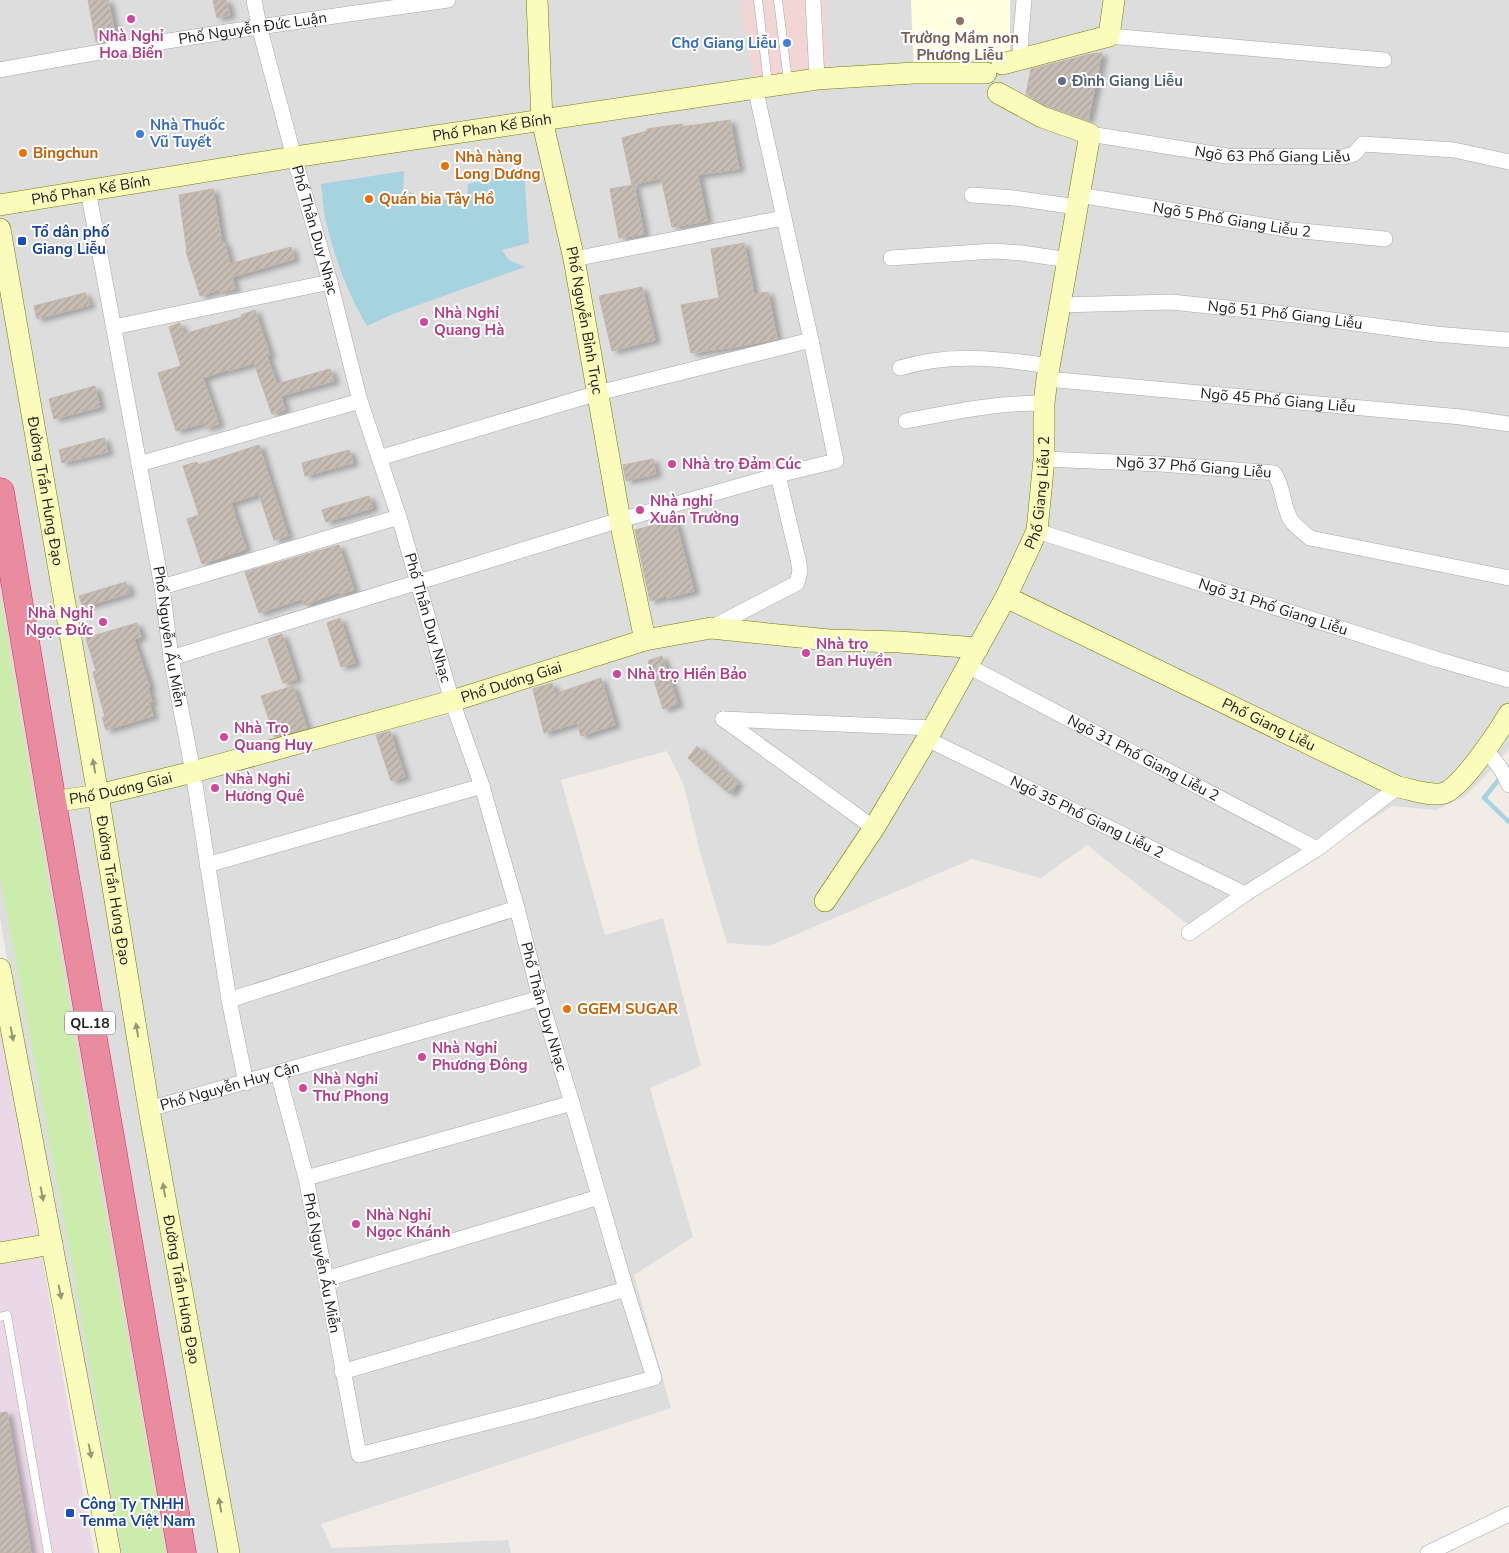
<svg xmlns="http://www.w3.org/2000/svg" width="1509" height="1553" viewBox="0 0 1509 1553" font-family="'Nunito Sans',sans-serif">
<defs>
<pattern id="building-hatch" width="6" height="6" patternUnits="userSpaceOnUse" patternTransform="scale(1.25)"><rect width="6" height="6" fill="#c6bdb5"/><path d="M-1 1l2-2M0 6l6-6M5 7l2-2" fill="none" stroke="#aaa29b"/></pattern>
<filter id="shadow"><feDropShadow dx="5.5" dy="3" stdDeviation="2.5" flood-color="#0004"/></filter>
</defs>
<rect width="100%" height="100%" fill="#f1ede6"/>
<path fill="#dedddd" d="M0 0H1509V749L1493 768 1464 797 1436 810 1392 806 1200 934 1087 845 1041 878 972 859 769 946 727 943 701 856 683 783 667 751 561 780 605 935 663 918 701 1066 650 1088 693 1237 634 1275 671 1408 321 1524 332 1548 508 1540 511 1553H118L20 1038 0 917Z"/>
<path fill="#f2d6d5" d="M740 0H825L829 78 755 87Z"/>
<path fill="#ead8e7" d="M0 1018 94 1553H0Z"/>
<path fill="#ffffe1" d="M911 0H1010V52L914 73Z"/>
<path fill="#ccecab" d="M0 595 88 1115 166 1553H123L68 1242 0 876Z"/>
<path fill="#a6d3e0" d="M404 171 403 194 412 192 416 204 467 197 468 184 524 171 529 243 502 250 509 260 525 267 393 314 367 326C348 294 335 259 326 222 323 210 323 196 321 184Z"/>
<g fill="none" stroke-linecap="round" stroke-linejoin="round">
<path stroke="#a6d3e0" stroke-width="4.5" d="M1509 767 1484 798 1509 822"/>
</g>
<g fill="url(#building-hatch)" stroke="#c3b4a8" filter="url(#shadow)">
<path d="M88 0H108L116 38 96 42Z"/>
<path d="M213 0H226L230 15 217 18Z"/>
<path d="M1102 53 1088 120 1047 106 1026 94 1031 69 1091 54Z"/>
<path d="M730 120 739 169 698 175 707 221 672 227 661 178 632 185 622 138 647 131V129L682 124V127Z"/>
<path d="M634 185 644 234 619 238 610 189Z"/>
<path d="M213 189 222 243H225L230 264 291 247 294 259 232 277 235 289 220 292V289L200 296 186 251H187L179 195Z"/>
<path d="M744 243 754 294 768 292 777 339 735 347 691 353 681 305 719 298 711 249Z"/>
<path d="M642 287 655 340 612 351 599 296Z"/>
<path d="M85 293 90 305 37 319 34 306Z"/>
<path d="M255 310 270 355 267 356 277 384 330 369 334 381 281 396 285 410 272 414 254 363 228 371 227 370 203 378 219 424 205 428 204 423 176 431 158 373 181 366 169 327 180 323 184 334 242 317 241 315Z"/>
<path d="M95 386 100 407 54 419 49 399Z"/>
<path d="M104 438 108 452 62 463 59 450Z"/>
<path d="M259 445 288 536 274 540 259 494 231 503 246 549 202 564 187 519 199 515 183 466 197 462 198 465Z"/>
<path d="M349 450 353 463 305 476 302 463Z"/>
<path d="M653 459 656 474 626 481 623 465Z"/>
<path d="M369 496 373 508 326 522 322 510Z"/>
<path d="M675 520 694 591 667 598 666 596 650 601 635 530Z"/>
<path d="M339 545 354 590 340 594 339 592 304 605 302 599 259 613 245 572Z"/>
<path d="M126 582 130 593 83 607 79 596Z"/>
<path d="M340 618 355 663 341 667 327 623Z"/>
<path d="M137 623 141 637 134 639 150 687 148 688 152 702H149L153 716 106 730 102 717H105L93 672 96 671 86 638Z"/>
<path d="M282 634 297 679 283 683 268 639Z"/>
<path d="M662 656 678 704 663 709 648 661Z"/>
<path d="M601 678 615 725 581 736 577 723 544 733 533 689 552 683 555 694Z"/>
<path d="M293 686 307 728 275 737 261 696Z"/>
<path d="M390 731 405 777 391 781 376 735Z"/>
<path d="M697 746 738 783 730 794 688 758Z"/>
<path d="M7 1412 31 1553H0V1413Z"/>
</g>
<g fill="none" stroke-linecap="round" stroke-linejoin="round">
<defs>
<g id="lane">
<path d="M758 0 768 84"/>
<path d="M778 0 788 81"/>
<path d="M0 1317 7 1315 48 1553"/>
</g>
<g id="street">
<path id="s1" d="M254 0 259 26 294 157 330 282 360 401 399 517 452 701 482 786 517 908 540 998 572 1103 626 1289 654 1378 539 1409 359 1455 326 1279 306 1178 278 1073"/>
<path d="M813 0 817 79"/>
<path d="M1109 36 1384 60"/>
<path d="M1020 60 1021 35 1024 0"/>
<path id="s2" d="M0 70C148 42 298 21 448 0"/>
<path id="s3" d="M1090 134 1227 156 1343 157 1354 154 1363 144 1454 150 1509 162"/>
<path id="s4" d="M88 190 162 587 171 658 193 772 229 1000 246 1083"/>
<path d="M972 195 1014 198 1077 207"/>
<path id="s5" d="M1079 195 1292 230 1385 239"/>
<path d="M891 258 994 251 1022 253 1068 260"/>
<path d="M574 259 783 218"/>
<path id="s6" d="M1060 305 1171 302 1295 315 1435 334 1509 340"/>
<path d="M114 327 330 282"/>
<path d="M900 368C949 353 999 358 1049 366"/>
<path id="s7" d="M1047 379 1461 417 1509 424"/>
<path d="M906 421C953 412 995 403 1044 403"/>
<path d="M379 458 598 393 811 340 755 87"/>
<path id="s8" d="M1044 459 1161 464 1274 473C1283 486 1282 500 1288 514 1291 524 1302 531 1310 538L1509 578"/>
<path d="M139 464 360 401"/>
<path id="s9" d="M1037 531 1436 659 1509 680"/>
<path d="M162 587 399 517"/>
<path d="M711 628 797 583 800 571 798 559 778 475"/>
<path d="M171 658 620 520 778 475 836 461 811 340"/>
<path id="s10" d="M968 666 1317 849"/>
<path d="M723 719 933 728"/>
<path d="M723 719 874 828"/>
<path id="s11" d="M927 739 1245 894"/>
<path d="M1485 748 1501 769 1509 785"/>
<path d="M207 865 482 786"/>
<path d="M1189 933 1245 894 1317 849 1398 787"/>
<path d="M229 1000 517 908"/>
<path id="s12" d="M149 1109 540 998"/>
<path d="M306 1178 572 1103"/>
<path d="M326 1279 599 1197"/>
<path d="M342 1372 626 1289"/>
<path d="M1428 1553 1509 1514"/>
</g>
<g id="secondary">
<path id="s13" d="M537 0 542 120 574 259 620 520 645 640"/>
<path d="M1002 64 1109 36 1114 0"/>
<path id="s14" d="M0 205 294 157 817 79 914 73H986"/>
<path id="s15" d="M0 229 98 795 149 1109 229 1553"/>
<path id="s16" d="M1006 597 1398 787C1411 789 1431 797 1444 793 1462 787 1499 731 1509 714"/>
<path id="s17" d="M52 802 98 795 193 772 452 701 645 640 711 628 829 640 899 642 978 648"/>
<path id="s18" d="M825 901 874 828 927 739 1006 597 1037 531 1044 459V403L1047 379 1090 134 1042 117 998 93"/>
<path d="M0 969 110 1553"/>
<path d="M0 1253 52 1244"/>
</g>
<path id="highway" d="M0 492 52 802 182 1553"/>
</defs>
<use href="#lane" stroke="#a7a7a7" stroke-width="9"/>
<use href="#street" stroke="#a7a7a7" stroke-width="16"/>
<use href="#secondary" stroke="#717d01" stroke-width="22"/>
<use href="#highway" stroke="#e12166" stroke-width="29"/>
<use href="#lane" stroke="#fff" stroke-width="8"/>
<use href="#street" stroke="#fff" stroke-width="15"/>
<use href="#secondary" stroke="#f9fcba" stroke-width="21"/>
<use href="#highway" stroke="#ea8c9f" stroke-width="28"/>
</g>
<defs><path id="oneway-solid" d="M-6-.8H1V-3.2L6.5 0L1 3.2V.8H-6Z" transform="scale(1.25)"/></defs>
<g fill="#979975">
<use href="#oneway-solid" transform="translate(94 766) rotate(-100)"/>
<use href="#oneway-solid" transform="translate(137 1030) rotate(-99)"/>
<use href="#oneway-solid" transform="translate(12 1034) rotate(79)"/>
<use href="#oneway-solid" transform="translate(164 1190) rotate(-100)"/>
<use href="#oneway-solid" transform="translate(42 1194) rotate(79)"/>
<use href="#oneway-solid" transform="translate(60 1292) rotate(79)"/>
<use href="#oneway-solid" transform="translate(90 1451) rotate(79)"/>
<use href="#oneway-solid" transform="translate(220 1505) rotate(-100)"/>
</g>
<g fill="#d1479c" stroke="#fff" stroke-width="2">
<circle cx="131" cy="19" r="5"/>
<circle cx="424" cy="322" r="5"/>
<circle cx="672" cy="464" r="5"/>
<circle cx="640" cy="510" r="5"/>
<circle cx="103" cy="622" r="5"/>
<circle cx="806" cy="653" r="5"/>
<circle cx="617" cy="674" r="5"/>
<circle cx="224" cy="737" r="5"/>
<circle cx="215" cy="788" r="5"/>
<circle cx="422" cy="1057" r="5"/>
<circle cx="303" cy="1088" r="5"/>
<circle cx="356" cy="1224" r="5"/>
</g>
<circle fill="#8d6e63" stroke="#fff" stroke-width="2" cx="960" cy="21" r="5"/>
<g fill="#3f7fe0" stroke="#fff" stroke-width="2">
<circle cx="787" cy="43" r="5"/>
<circle cx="140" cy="134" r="5"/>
</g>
<circle fill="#5c6f8a" stroke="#fff" stroke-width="2" cx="1062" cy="81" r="5"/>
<g fill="#e8710a" stroke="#fff" stroke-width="2">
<circle cx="23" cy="153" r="5"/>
<circle cx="445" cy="166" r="5"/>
<circle cx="369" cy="199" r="5"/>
<circle cx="567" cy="1009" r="5"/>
</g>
<g fill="#1a4fb4" stroke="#fff" stroke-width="2">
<rect x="17" y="236" width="10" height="10" rx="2.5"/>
<rect x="65" y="1508" width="10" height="10" rx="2.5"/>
</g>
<g text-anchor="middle" stroke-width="4" stroke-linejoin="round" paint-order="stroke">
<rect fill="#fff" stroke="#636363" stroke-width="1" x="65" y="1011.5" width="50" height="23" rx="4"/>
<g font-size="14" font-weight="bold" fill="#202020">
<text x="90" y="1028">QL.18</text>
</g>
<g font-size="15" fill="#202020" stroke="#fff">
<text dy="5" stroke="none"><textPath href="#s2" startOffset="256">Phố Nguyễn Đức Luận</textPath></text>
<text dy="5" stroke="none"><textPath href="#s14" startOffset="498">Phố Phan Kế Bính</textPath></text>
<text dy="5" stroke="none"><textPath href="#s3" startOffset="184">Ngõ 63 Phố Giang Liễu</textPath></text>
<text dy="5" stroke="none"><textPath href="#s14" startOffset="92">Phố Phan Kế Bính</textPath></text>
<text dy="5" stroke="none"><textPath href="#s5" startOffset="155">Ngõ 5 Phố Giang Liễu 2</textPath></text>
<text dy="5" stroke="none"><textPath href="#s1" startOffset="238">Phố Thân Duy Nhạc</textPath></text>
<text dy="5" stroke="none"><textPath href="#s6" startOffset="226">Ngõ 51 Phố Giang Liễu</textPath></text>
<text dy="5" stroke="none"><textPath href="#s13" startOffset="325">Phố Nguyễn Bỉnh Trục</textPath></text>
<text dy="5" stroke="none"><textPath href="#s7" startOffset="232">Ngõ 45 Phố Giang Liễu</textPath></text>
<text dy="5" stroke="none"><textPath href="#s8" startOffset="150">Ngõ 37 Phố Giang Liễu</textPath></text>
<text dy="5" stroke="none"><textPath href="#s15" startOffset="266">Đường Trần Hưng Đạo</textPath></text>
<text dy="5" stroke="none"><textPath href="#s18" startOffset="465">Phố Giang Liễu 2</textPath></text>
<text dy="5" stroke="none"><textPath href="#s9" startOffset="248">Ngõ 31 Phố Giang Liễu</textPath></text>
<text dy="5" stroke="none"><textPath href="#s1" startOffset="642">Phố Thân Duy Nhạc</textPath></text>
<text dy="5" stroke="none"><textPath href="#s4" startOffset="454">Phố Nguyễn Ấu Miễn</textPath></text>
<text dy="5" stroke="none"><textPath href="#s17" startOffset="475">Phố Dương Giai</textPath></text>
<text dy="5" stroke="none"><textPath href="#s16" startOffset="292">Phố Giang Liễu</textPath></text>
<text dy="5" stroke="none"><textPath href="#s10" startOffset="198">Ngõ 31 Phố Giang Liễu 2</textPath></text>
<text dy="5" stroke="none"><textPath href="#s17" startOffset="70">Phố Dương Giai</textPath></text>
<text dy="5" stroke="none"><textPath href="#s11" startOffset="178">Ngõ 35 Phố Giang Liễu 2</textPath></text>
<text dy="5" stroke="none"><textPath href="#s15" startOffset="671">Đường Trần Hưng Đạo</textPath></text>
<text dy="5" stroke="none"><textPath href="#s1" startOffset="1048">Phố Thân Duy Nhạc</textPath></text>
<text dy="5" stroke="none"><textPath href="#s12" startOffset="84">Phố Nguyễn Huy Cận</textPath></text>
<text transform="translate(322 1263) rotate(79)" y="5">Phố Nguyễn Ấu Miễn</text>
<text dy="5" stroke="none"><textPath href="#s15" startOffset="1076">Đường Trần Hưng Đạo</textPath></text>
</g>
<g font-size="15" font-weight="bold" fill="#b23c85" stroke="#fff" text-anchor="start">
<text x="131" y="41" text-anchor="middle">Nhà Nghỉ<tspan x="131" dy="17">Hoa Biển</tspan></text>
<text x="434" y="318">Nhà Nghỉ<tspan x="434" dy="17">Quang Hà</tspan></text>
<text x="682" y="469">Nhà trọ Đảm Cúc</text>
<text x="650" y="506">Nhà nghỉ<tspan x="650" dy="17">Xuân Trường</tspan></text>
<text x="93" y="618" text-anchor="end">Nhà Nghỉ<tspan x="93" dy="17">Ngọc Đức</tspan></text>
<text x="816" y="649">Nhà trọ<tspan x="816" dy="17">Ban Huyền</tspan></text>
<text x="627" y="679">Nhà trọ Hiền Bảo</text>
<text x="234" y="733">Nhà Trọ<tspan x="234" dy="17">Quang Huy</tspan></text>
<text x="225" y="784">Nhà Nghỉ<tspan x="225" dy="17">Hương Quê</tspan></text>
<text x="432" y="1053">Nhà Nghỉ<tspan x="432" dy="17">Phương Đông</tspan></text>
<text x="313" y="1084">Nhà Nghỉ<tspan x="313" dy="17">Thư Phong</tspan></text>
<text x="366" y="1220">Nhà Nghỉ<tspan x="366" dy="17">Ngọc Khánh</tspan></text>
</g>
<g font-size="15" font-weight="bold" fill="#785e54" stroke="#fff">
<text x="960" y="43">Trường Mầm non<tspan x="960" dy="17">Phương Liễu</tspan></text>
</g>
<g font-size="15" font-weight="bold" fill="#366cbe" stroke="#fff" text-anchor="end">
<text x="777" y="48">Chợ Giang Liễu</text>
<text x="150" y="130" text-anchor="start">Nhà Thuốc<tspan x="150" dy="17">Vũ Tuyết</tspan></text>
</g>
<g font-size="15" font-weight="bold" fill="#4e5e75" stroke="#fff" text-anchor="start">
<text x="1072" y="86">Đình Giang Liễu</text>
</g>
<g font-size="15" font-weight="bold" fill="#c56008" stroke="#fff" text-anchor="start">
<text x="33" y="158">Bingchun</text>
<text x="455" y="162">Nhà hàng<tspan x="455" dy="17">Long Dương</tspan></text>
<text x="379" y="204">Quán bia Tây Hồ</text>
<text x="577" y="1014">GGEM SUGAR</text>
</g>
<g font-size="15" font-weight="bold" fill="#164399" stroke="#fff" text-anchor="start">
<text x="32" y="237">Tổ dân phố<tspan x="32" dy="17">Giang Liễu</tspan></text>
<text x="80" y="1509">Công Ty TNHH<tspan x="80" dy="17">Tenma Việt Nam</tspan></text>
</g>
</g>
</svg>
